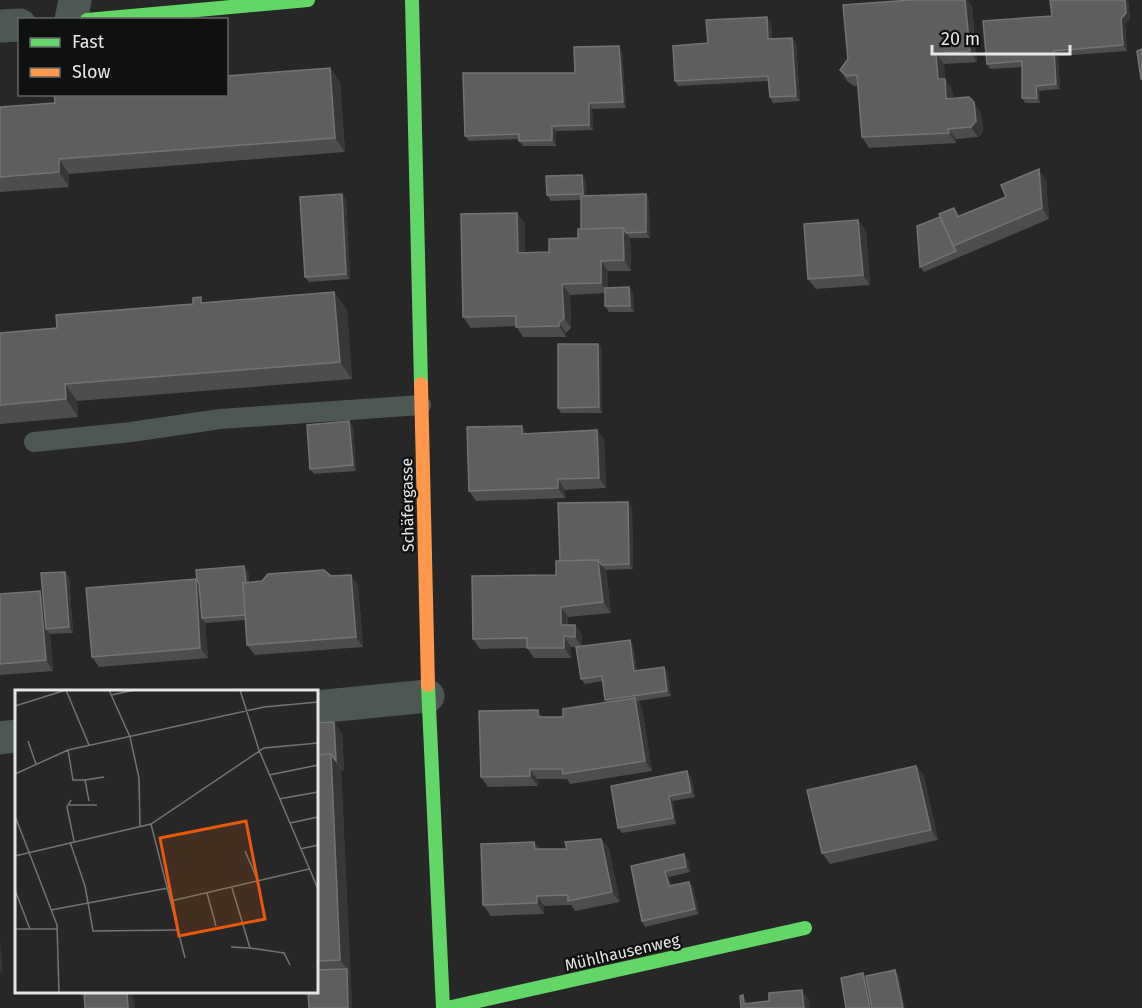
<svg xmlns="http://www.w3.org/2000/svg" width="1142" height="1008" viewBox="0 0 1142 1008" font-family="'Fira Sans',sans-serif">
<rect width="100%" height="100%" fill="#262726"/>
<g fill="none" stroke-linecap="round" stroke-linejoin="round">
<path stroke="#4e5853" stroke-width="20" d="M34 442 131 432 220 419 421 405"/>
<g stroke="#4e5853" stroke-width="33">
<path d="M71 20 75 0"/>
<path d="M0 26 20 25"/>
<path d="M316 707 428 696"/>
<path d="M0 738 16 736"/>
</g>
<g stroke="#63d668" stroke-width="14">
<path d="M412 0 421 384"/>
<path d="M87 20 308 0"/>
<path d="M428 685 443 1008"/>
<path d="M447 1008 805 928"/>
</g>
<path stroke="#ff974d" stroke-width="14" d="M421 384 428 685"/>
</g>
<g fill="#4c4e4d">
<path d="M1050 0H1128L1130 19 1125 24 1127 51 1058 56 1060 89 1039 91 1040 103H1025L1022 98V67L990 69 987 64 1052 16Z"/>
<path d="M972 6 977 62 944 64 945 79 952 89 953 98 981 113 983 132 978 137 956 139V143L869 148 862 137 858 86H854L847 81 840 70Z"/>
<path d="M771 22 772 38H792L796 43 800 101 773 103 770 97 768 81 678 86 675 81 708 43Z"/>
<path d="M622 52 626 108 592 109 593 130 556 131V146H523L519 141V139L469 141 465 136 575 73Z"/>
<path d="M330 68 340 82 345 152 69 174V187L0 192V107L55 103Z"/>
<path d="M586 180V196L646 194 649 200 650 238H630L631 271H608V287H629L633 292 634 312H609L605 306V293L570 295 571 328 566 333V337H523L516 326 471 328 463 317 525 223V253L549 252 578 238 581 229V200L551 201 547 195Z"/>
<path d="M1046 180 1049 219 924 272 920 267 940 217 954 208 960 216Z"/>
<path d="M342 194 346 199 350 279 309 282 305 277Z"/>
<path d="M866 230 870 285 816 289 808 279Z"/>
<path d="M334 292 347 310 352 379 77 401 78 417 0 424V333L57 328 205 303Z"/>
<path d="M598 344 602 349V413H561L558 408Z"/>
<path d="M349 421 353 427 356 471 314 474 310 469Z"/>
<path d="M597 430 604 440 606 488 565 490V498L476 501 469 491 528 434Z"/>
<path d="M632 507 633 569 606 570 611 613 568 617V625H575L582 635V647L630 640 633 645 637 671 664 667 667 672 671 696 638 701 642 708 652 771 570 784 567 779H537L538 786 488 787 481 777 538 710 543 717H563L607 702 605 700 603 681 585 684 581 679 580 647H571V658H534L527 648 480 649 473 639 556 575 560 561Z"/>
<path d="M248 571 249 582 351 575 358 585 363 647 255 655 247 645 246 620 206 623H205L208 658 99 667 92 657 196 579Z"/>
<path d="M65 572 69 577 73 633 50 634 53 671 0 675V594L43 595Z"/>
<path d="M316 723 342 733 344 771 341 769 352 1008H309L316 992Z"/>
<path d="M916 766 924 776 938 840 830 864 822 853Z"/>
<path d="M691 777 695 797 673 801 676 824 622 833 618 828Z"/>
<path d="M601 839 609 849 620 902 575 911 571 905 544 906V914L491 916 483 905 534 842 540 849H567Z"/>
<path d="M688 860 690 872 669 877 671 885 689 882 693 887 699 914 645 927 642 921 631 866Z"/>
</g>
<g fill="#363736">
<path d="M965 0H968L972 6 977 62 970 51Z"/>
<path d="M1125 0H1128L1130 19 1125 24 1127 51 1123 45 1121 19Z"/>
<path d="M767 17 771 22 772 44 768 39Z"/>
<path d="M792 38 796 43 800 101 796 96Z"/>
<path d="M619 46 622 52 626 108 623 102Z"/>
<path d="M1054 51 1058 56 1060 89 1056 84Z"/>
<path d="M936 54 944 64 946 90 938 79Z"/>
<path d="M330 68 340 82 345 152 335 138Z"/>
<path d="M945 79 952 89 954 109 946 99Z"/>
<path d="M1036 86 1039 91 1040 103 1037 98Z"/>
<path d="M974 102 981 113 983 132 978 137 971 127Z"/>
<path d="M589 103 592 109 593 130 589 125Z"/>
<path d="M552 126 556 131V146L552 140Z"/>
<path d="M948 129 956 139V143L949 133Z"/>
<path d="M59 159 69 174V187L59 172Z"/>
<path d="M1039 169 1046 180 1049 219 1042 208Z"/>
<path d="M582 175 586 180 587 200 583 194Z"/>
<path d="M342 194 346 199 350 279 346 274Z"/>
<path d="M646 194 649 200 650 238 646 232Z"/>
<path d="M517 213 525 223V264L518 253Z"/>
<path d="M858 220 866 230 870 285 863 275Z"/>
<path d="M623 228 630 238 631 271 624 260Z"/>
<path d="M601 261 608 271V293L601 283Z"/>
<path d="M562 284 570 295 571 328 564 318Z"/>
<path d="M629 287 633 292 634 312 630 306Z"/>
<path d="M334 292 347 310 352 379 340 362Z"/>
<path d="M559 323 566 333V337L559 326Z"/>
<path d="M598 344 602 349V413L599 407Z"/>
<path d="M65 384 77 401 78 417 66 399Z"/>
<path d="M349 421 353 427 356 471 353 465Z"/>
<path d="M522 426 529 436 522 434Z"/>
<path d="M597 430 604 440 606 488 599 478Z"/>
<path d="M558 479 565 490V498L558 488Z"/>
<path d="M628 502 632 507 633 569 629 564Z"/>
<path d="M598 560 606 570 611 613 603 602Z"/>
<path d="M244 566 248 571 252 620 248 615Z"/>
<path d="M65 572 69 577 73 633 69 627Z"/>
<path d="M351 575 358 585 363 647 356 637Z"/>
<path d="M196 579 203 590 202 618 205 623 208 658 200 648Z"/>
<path d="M40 591 47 602 46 629 50 634 53 671 46 660Z"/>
<path d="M561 607 568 617 569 635 561 625Z"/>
<path d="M575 625 582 635V647L575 637Z"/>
<path d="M564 636 571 647V658L564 648Z"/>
<path d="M630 640 633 645 638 677 634 671Z"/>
<path d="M664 667 667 672 671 696 667 691Z"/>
<path d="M635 698 642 708 652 771 645 761Z"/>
<path d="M538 710 545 720 538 717Z"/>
<path d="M334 722 342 733 344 771 336 761Z"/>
<path d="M331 754 341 769 352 1008H348L347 969 340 960Z"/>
<path d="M916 766 924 776 938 840 931 830Z"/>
<path d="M530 769 537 779 538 786 530 776Z"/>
<path d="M687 771 691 777 695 797 691 792Z"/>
<path d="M669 796 673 801 676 824 673 818Z"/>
<path d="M601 839 609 849 620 902 612 892Z"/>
<path d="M534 842 541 852 535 849Z"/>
<path d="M684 854 688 860 690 872 686 867Z"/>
<path d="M665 871 669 877 673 891 669 886Z"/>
<path d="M689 882 693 887 699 914 695 909Z"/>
<path d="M537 896 544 906V914L537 903Z"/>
<path d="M0 939 3 975 0 970Z"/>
<path d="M895 970 899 976 905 1008H903Z"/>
<path d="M863 973 870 984 875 1008H870Z"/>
<path d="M802 990 809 1000 810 1008H804Z"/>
<path d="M127 992H133L135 1008H128Z"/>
<path d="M743 995 750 1006 744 1004Z"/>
</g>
<g fill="#5d5e5d" stroke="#727472" stroke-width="1.5">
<path d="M911 0H965L970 51 936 54 938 79H945L946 99 969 97 974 102 976 121 971 127 948 129 949 133 862 137 857 75 847 76 840 70 848 59 843 5Z"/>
<path d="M1050 0H1125L1126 13 1121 19 1123 45 1054 51 1056 84 1036 86 1037 98H1022V61L987 64 983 21 1052 16Z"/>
<path d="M767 17 768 39 792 38 796 96 770 97 768 76 675 81 673 46 708 43 706 20Z"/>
<path d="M619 46 623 102 589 103V125L552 126V140L519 141V134L465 136 463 73H575L574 47Z"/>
<path d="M1142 49V79H1141L1137 51Z"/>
<path d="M330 68 335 138 59 159V172L0 177V107L55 103 54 94H226V76Z"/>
<path d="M1039 169 1042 208 953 246 939 214 954 208 957 217 1006 197 1001 185Z"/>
<path d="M582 175 583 194 547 195 546 176Z"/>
<path d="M342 194 346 274 305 277 300 197Z"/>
<path d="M646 194V232L626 233 623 228 581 229V196Z"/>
<path d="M517 213 518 253 549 252V239L578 238V229H580L623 228 624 260 601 261V283L562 284 564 318 559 323V326L516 327V316L463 317 461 214Z"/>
<path d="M940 217 953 246 956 251 920 267 917 226Z"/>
<path d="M858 220 863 275 808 279 804 224Z"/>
<path d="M629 287 630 306H605V288Z"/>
<path d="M334 292 340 362 65 384 66 399 0 405V333L57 328 56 315 193 304V298L201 297V303Z"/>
<path d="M558 344H598L599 407 558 408Z"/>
<path d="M349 421 353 465 310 469 307 425Z"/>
<path d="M522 426V434L597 430 599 478 558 479V488L469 491 467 427Z"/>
<path d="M628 502 629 564 602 565 598 560 560 561 558 503Z"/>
<path d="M598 560 603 602 561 607V625H575V637L564 636V648H527V638L473 639 472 576 556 575V561Z"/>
<path d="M244 566 246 583H243L245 615 202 618 199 584 197 580 196 570Z"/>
<path d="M324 570 331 576 351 575 356 637 247 645 243 583 262 581 268 574Z"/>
<path d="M65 572 69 627 46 629 41 573Z"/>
<path d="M196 579 200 648 92 657 86 588Z"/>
<path d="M40 591 46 660 0 664V594Z"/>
<path d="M630 640 634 671 664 667 667 691 605 700 602 676 581 679 576 647Z"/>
<path d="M635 698 645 761 563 774 562 769H530V776L481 777 479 711 538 710V717H563V709Z"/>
<path d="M334 722 336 761 331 754 316 755V723Z"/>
<path d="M331 754 340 960 316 961V755Z"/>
<path d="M916 766 931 830 822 853 807 790Z"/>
<path d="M687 771 691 792 669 796 673 818 618 828 611 786Z"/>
<path d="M601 839 612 892 568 901V895L537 896V903L483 905 481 844 534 842 535 849H567L565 842Z"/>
<path d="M684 854 686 867 665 871 669 886 689 882 695 909 642 921 631 866Z"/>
<path d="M347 969 348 1008H309L308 992H316V970Z"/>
<path d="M895 970 903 1008H872L866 976Z"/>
<path d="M863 973 870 1008H846L841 978Z"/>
<path d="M802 990 804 1008H741L740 996 743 995 744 1004 769 1001V993Z"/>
<path d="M84 992H127L128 1008H85Z"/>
</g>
<g text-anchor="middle" stroke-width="4.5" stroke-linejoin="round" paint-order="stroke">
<g font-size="16" fill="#e5e7e6" stroke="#0f1010">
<text transform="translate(407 505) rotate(-91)" y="6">Schäfergasse</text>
<text transform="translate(622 952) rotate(-13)" y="6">Mühlhausenweg</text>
</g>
</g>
<g transform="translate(15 690)">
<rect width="303" height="303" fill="#262726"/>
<path fill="none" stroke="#727473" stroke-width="1.5" d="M51 0 74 55M94 0 115 47 124 88 125 137M225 0 244 60 303 199M96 5 120 0M0 16 51 0M13 51 21 74M53 60 58 90H70L74 111M0 84 53 60 249 17 303 12M254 85 303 75M70 90 89 87M264 109 303 102M56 110 52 117 59 151M54 115H82M0 126 42 235 44 303M275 133 303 127M136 134 170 268M55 152 70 196 78 241 164 240M285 159 303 155M230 161 243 191M0 166 136 134 249 58 303 53M217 198 235 258 269 263 275 275M0 200 15 239M192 203 201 236M156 211 294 179M36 220 153 198M0 239H42M216 257 235 258"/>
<path fill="#e8590c" fill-opacity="0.15" stroke="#e8590c" stroke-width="3" d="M231 131 250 229 164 246 145 148Z"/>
<rect width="303" height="303" fill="none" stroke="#e5e7e6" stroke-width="3"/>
</g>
<rect x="18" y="18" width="210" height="78" fill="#0f1010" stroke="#656666" stroke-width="1.5"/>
<rect x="30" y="38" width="30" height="9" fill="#63d668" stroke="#656666" stroke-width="1.5"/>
<text x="72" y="48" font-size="18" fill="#e5e7e6">Fast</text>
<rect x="30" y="68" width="30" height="9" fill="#ff974d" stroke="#656666" stroke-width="1.5"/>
<text x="72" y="78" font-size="18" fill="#e5e7e6">Slow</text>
<path d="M932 45v9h138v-9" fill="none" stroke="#e5e7e6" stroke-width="3"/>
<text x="941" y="45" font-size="18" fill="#e5e7e6" stroke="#0f1010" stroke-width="4.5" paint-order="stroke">20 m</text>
</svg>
